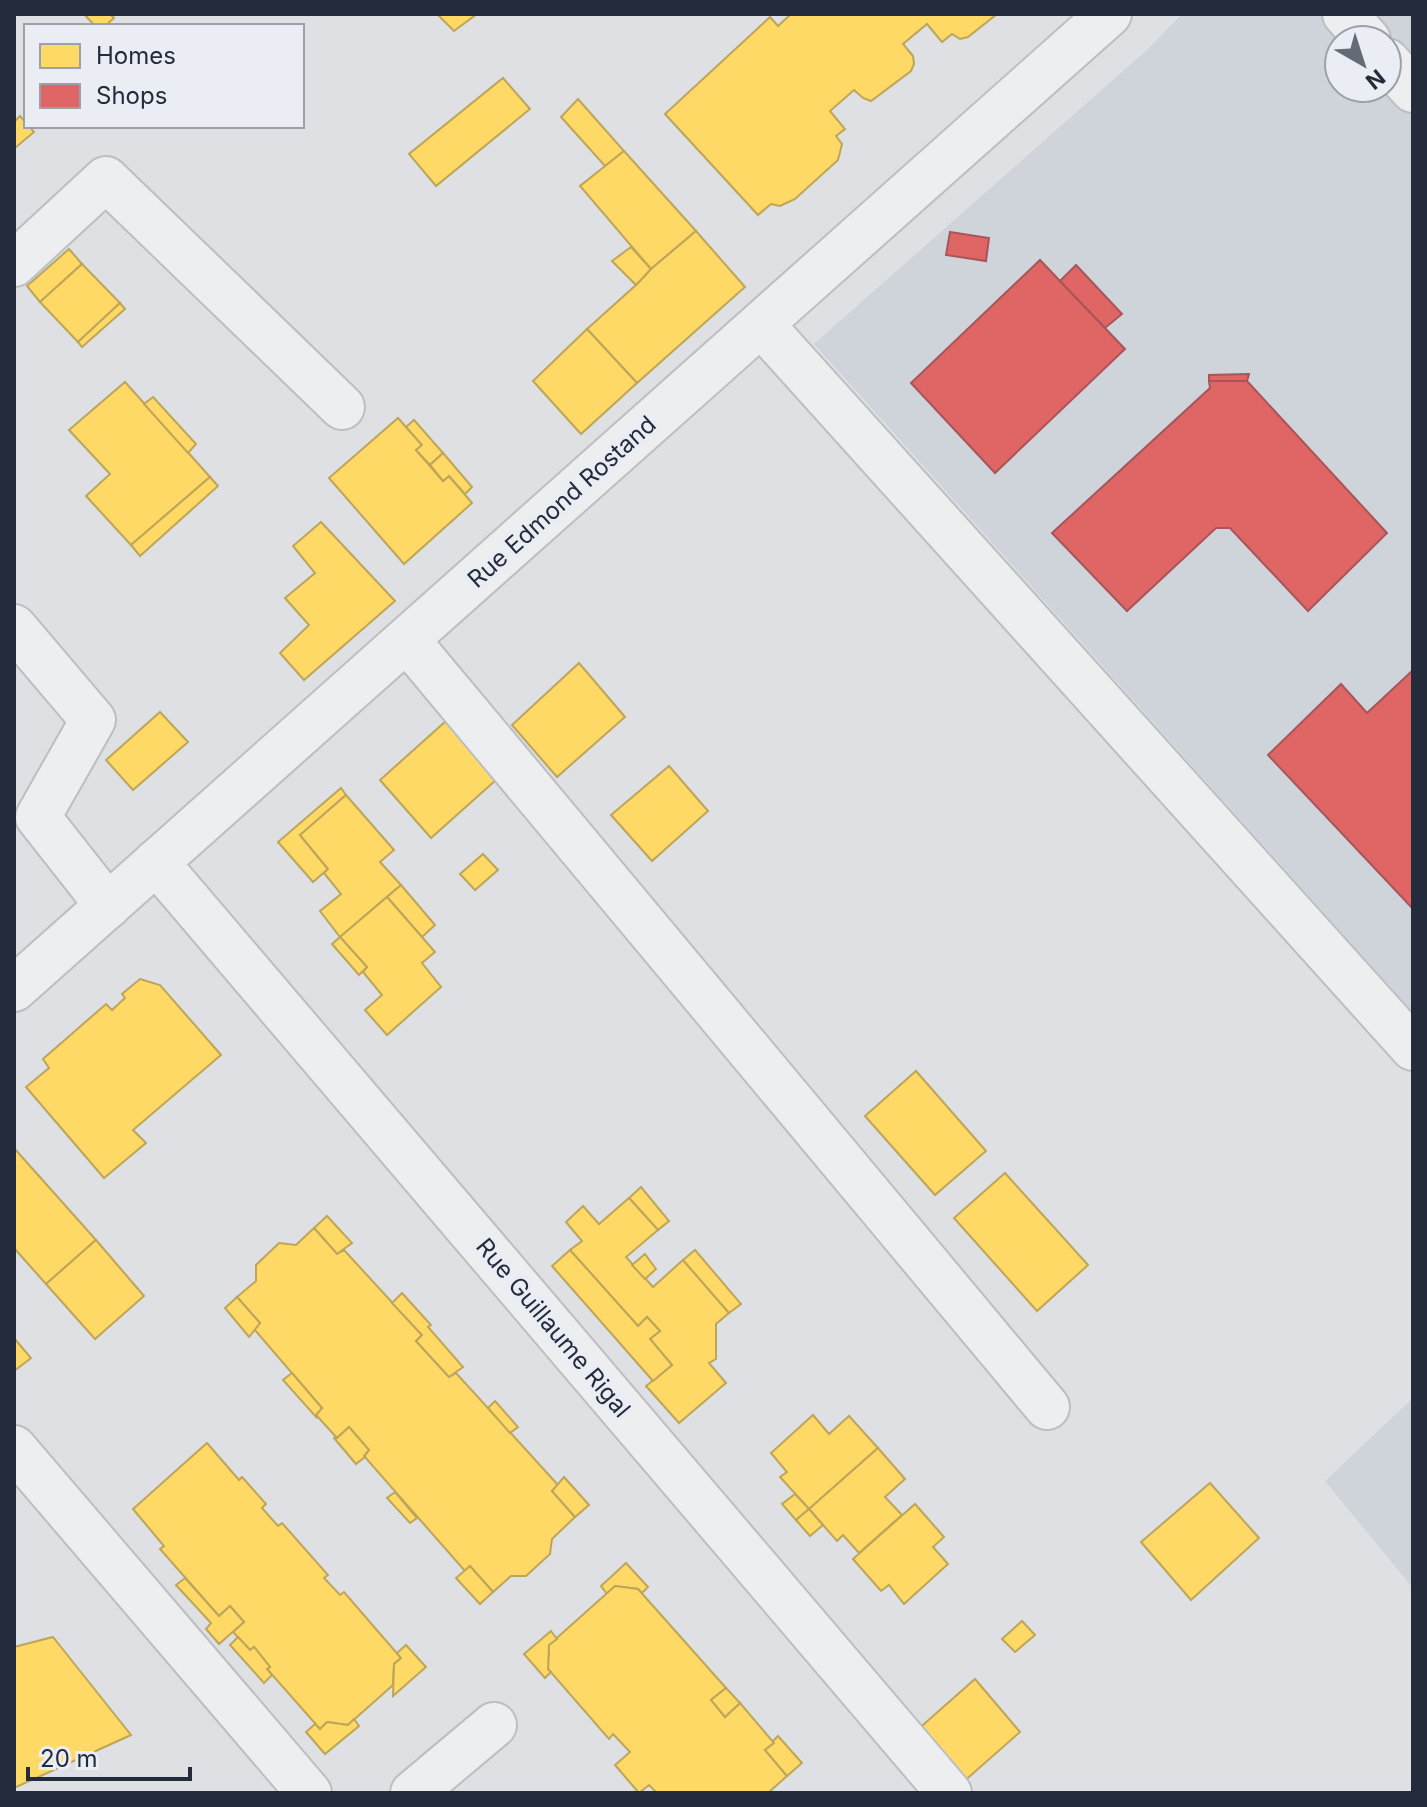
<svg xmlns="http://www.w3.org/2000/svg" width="1427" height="1807" viewBox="0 0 1427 1807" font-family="Inter,sans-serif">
<rect width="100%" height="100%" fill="#dee0e3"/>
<g fill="#cfd3da" fill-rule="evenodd">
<path d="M1182 14H1413V1012L814 344 1148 49ZM1339 40H1387V88H1339Z"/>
<path d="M1413 1398V1588L1325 1481Z"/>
</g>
<g fill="#ffd966" stroke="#bda559" stroke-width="2">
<path d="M84 14H110L114 18 105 26H95Z"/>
<path d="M437 14H477L454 31Z"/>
<path d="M791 14H997L968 37 960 39 952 34 942 42 927 24 903 44 913 56 914 64 911 71 871 101 863 98 854 90 830 111 845 129 836 136 842 144 838 160 795 199 780 206 771 204 758 215 665 114 770 17 778 26Z"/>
<path d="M503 78 530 109 436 186 409 154Z"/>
<path d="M578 99 624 151 605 166 561 117Z"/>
<path d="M20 116 26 123V126H29L34 132 15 148 14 122Z"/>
<path d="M624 151 696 231 651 269 580 186Z"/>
<path d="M696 231 745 287 637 383 587 329 636 285 651 269Z"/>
<path d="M631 247 651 269 636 285 612 261Z"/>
<path d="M69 249 82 264 40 302 27 286Z"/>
<path d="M82 264 120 303 78 342 40 302Z"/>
<path d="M120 303 125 309 82 347 78 342Z"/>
<path d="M587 329 637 383 581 434 533 381Z"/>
<path d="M125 382 210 477 131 545 86 496 110 474 69 430Z"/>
<path d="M153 397 196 444 188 453 144 404Z"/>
<path d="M398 418 422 445 416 450 443 481 449 476 472 503 404 564 329 478Z"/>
<path d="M414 420 443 453 430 465 416 450 422 445 406 427Z"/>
<path d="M443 453 472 487 465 494 449 476 443 481 430 465Z"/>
<path d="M210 477 218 486 140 556 131 545Z"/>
<path d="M321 522 395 601 304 680 280 653 309 625 285 598 315 573 293 546Z"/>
<path d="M579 663 625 717 557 777 512 725Z"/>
<path d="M160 712 188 742 133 790 106 760Z"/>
<path d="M446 721 496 780 431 838 380 780Z"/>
<path d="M669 766 708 811 652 861 611 815Z"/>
<path d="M341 788 346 795 300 835 328 869 313 882 278 842Z"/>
<path d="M346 795 394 850 380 862 401 885 340 937 320 911 341 894 324 873 328 869 300 835Z"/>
<path d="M483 854 498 870 475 890 460 874Z"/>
<path d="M401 885 435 925 422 937 387 897Z"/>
<path d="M387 897 435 952 422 963 441 987 387 1035 365 1010 382 995 363 972 367 967 340 937Z"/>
<path d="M340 937 367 967 359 975 332 944Z"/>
<path d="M140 979 160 985 221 1055 133 1130 146 1143 104 1178 26 1087 49 1068 43 1059 106 1004 112 1010 125 998 122 994Z"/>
<path d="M916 1071 986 1151 935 1195 865 1116Z"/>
<path d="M14 1148 96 1240 46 1284 14 1248Z"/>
<path d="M1005 1173 1088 1265 1037 1311 954 1218Z"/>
<path d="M641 1187 669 1221 658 1230 629 1198Z"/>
<path d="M629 1198 658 1230 626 1257 653 1287 683 1260 729 1313 716 1324V1359L709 1363 726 1383 679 1423 646 1386 672 1365 650 1339 660 1331 647 1317 638 1326 570 1250 582 1241 566 1222 583 1206 599 1224Z"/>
<path d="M327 1216 352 1243 337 1254 314 1228Z"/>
<path d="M314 1228 337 1254 344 1250 422 1335 416 1341 449 1377 456 1373 558 1485 552 1491 575 1517 552 1539 550 1554 526 1576H511L493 1592 470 1566 465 1571 364 1456 369 1450 349 1427 337 1438 317 1416 316 1415 322 1408 254 1329 260 1323 237 1297 256 1281V1265L279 1243 296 1245Z"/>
<path d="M96 1240 144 1296 95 1339 46 1284Z"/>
<path d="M570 1250 638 1326 647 1317 660 1331 650 1339 672 1365 653 1381 552 1266Z"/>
<path d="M695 1250 741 1304 729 1313 683 1260Z"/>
<path d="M645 1254 656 1269 645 1279 632 1265Z"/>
<path d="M402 1293 431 1325 428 1327 463 1367 449 1377 416 1341 422 1335 392 1303Z"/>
<path d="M237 1297 260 1323 249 1337 225 1308Z"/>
<path d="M14 1338 31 1358 14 1371Z"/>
<path d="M292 1373 322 1408 316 1415V1417L283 1380Z"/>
<path d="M495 1401 518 1427 510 1433 488 1408Z"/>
<path d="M813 1415 829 1434 849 1416 878 1448 809 1509 780 1477 787 1472 771 1453Z"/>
<path d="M349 1427 369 1450 364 1456 365 1457 356 1464 334 1438 336 1437 337 1438Z"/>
<path d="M207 1443 239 1480 242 1477 266 1504 262 1508 278 1526 282 1523 328 1575 324 1578 340 1595 344 1592 401 1658 394 1664 393 1685 348 1725 327 1722 320 1729 267 1669 270 1667 254 1647 250 1650 233 1632 244 1622 230 1606 219 1616 160 1549 164 1546 133 1509Z"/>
<path d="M878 1448 905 1479 885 1497 902 1515 859 1553 843 1535 837 1541 809 1509Z"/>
<path d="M564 1477 589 1505 575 1517 552 1491Z"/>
<path d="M1210 1483 1259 1538 1191 1600 1141 1542Z"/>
<path d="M395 1492 417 1518 410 1523 387 1498Z"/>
<path d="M795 1494 809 1509 796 1520 782 1504Z"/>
<path d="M915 1504 944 1537 933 1547 948 1564 904 1604 889 1585 881 1591 853 1559Z"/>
<path d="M809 1509 823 1525 810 1536 796 1520Z"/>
<path d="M626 1563 648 1587 642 1593 638 1589 615 1586 607 1594 601 1586Z"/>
<path d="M470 1566 493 1592 480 1604 456 1578Z"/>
<path d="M185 1578 219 1616 230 1606 244 1622 219 1644 206 1629 211 1623 176 1585Z"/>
<path d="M615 1586 638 1589 726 1688 711 1700 725 1717 740 1703 774 1743 765 1750 787 1776 768 1793H657L649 1785 639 1793 615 1765 630 1752 613 1734 609 1739 548 1669 549 1645Z"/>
<path d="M1022 1621 1035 1635 1015 1652 1002 1639Z"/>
<path d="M551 1631 557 1639 549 1645 548 1669 551 1672 545 1678 524 1654Z"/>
<path d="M53 1637 131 1735 14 1788V1647Z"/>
<path d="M238 1637 250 1650 254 1647 270 1667 267 1669 272 1675 264 1683 230 1645Z"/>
<path d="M406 1645 426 1667 393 1696 394 1664 401 1658 397 1653Z"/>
<path d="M975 1679 1020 1732 953 1791 907 1739Z"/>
<path d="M726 1688 740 1703 725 1717 711 1700Z"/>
<path d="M354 1719 359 1726 325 1754 306 1732 315 1724 320 1729 327 1722 348 1725Z"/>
<path d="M778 1736 802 1763 787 1776 765 1750 774 1743 773 1741Z"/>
</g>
<g fill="#e06666" stroke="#a85559" stroke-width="2">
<path d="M950 232 989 238 986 261 946 255Z"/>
<path d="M1040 260 1125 349 995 473 911 383Z"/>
<path d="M1076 265 1122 314 1105 328 1060 281Z"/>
<path d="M1249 374 1247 381H1209V375Z"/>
<path d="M1209 381H1247L1387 533 1308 611 1230 528H1216L1127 611 1052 533 1210 388Z"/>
<path d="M1413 670V909L1268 755 1341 684 1367 713Z"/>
</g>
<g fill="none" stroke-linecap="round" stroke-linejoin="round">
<defs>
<g id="minor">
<path d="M1345 14 1368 40"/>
<path d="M1387 61 1413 90"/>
<path d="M14 264 106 179 342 407"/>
<path d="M761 324 1413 1048"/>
<path d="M14 627 93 720 38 817 108 906"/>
<path d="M407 640 1047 1407"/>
<path d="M156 862 949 1793"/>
<path d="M14 989 1109 14"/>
<path d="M14 1448 309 1793"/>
<path d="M413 1793 494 1725"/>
</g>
</defs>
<use href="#minor" stroke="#bcbec1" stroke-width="48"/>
<use href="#minor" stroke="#eceef0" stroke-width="44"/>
</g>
<g text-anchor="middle" stroke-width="8" stroke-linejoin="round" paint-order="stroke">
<g font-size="24" fill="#242c3c" stroke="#eaeef4">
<text transform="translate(562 502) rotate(-42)" y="8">Rue Edmond Rostand</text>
<text transform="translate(553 1328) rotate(50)" y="8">Rue Guillaume Rigal</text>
</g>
</g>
<rect width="1427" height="1807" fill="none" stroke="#242c3c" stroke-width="32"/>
<rect x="24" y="24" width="280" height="104" fill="#eaeef4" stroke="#9ba0aa" stroke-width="2"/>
<rect x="40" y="44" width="40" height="24" fill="#ffd966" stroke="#9ba0aa" stroke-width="2"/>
<text x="96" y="64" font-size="24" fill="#242c3c">Homes</text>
<rect x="40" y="84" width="40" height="24" fill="#e06666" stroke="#9ba0aa" stroke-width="2"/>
<text x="96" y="104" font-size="24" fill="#242c3c">Shops</text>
<g transform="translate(1363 64) rotate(141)"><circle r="38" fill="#eaeef4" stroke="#9ba0aa" stroke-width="2"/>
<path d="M0-6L14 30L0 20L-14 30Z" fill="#656b76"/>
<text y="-12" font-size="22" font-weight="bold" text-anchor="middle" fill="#242c3c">N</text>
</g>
<path d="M28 1767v12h162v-12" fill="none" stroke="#242c3c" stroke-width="4"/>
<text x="40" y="1767" font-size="24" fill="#242c3c" stroke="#eaeef4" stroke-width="6" paint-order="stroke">20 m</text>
</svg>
